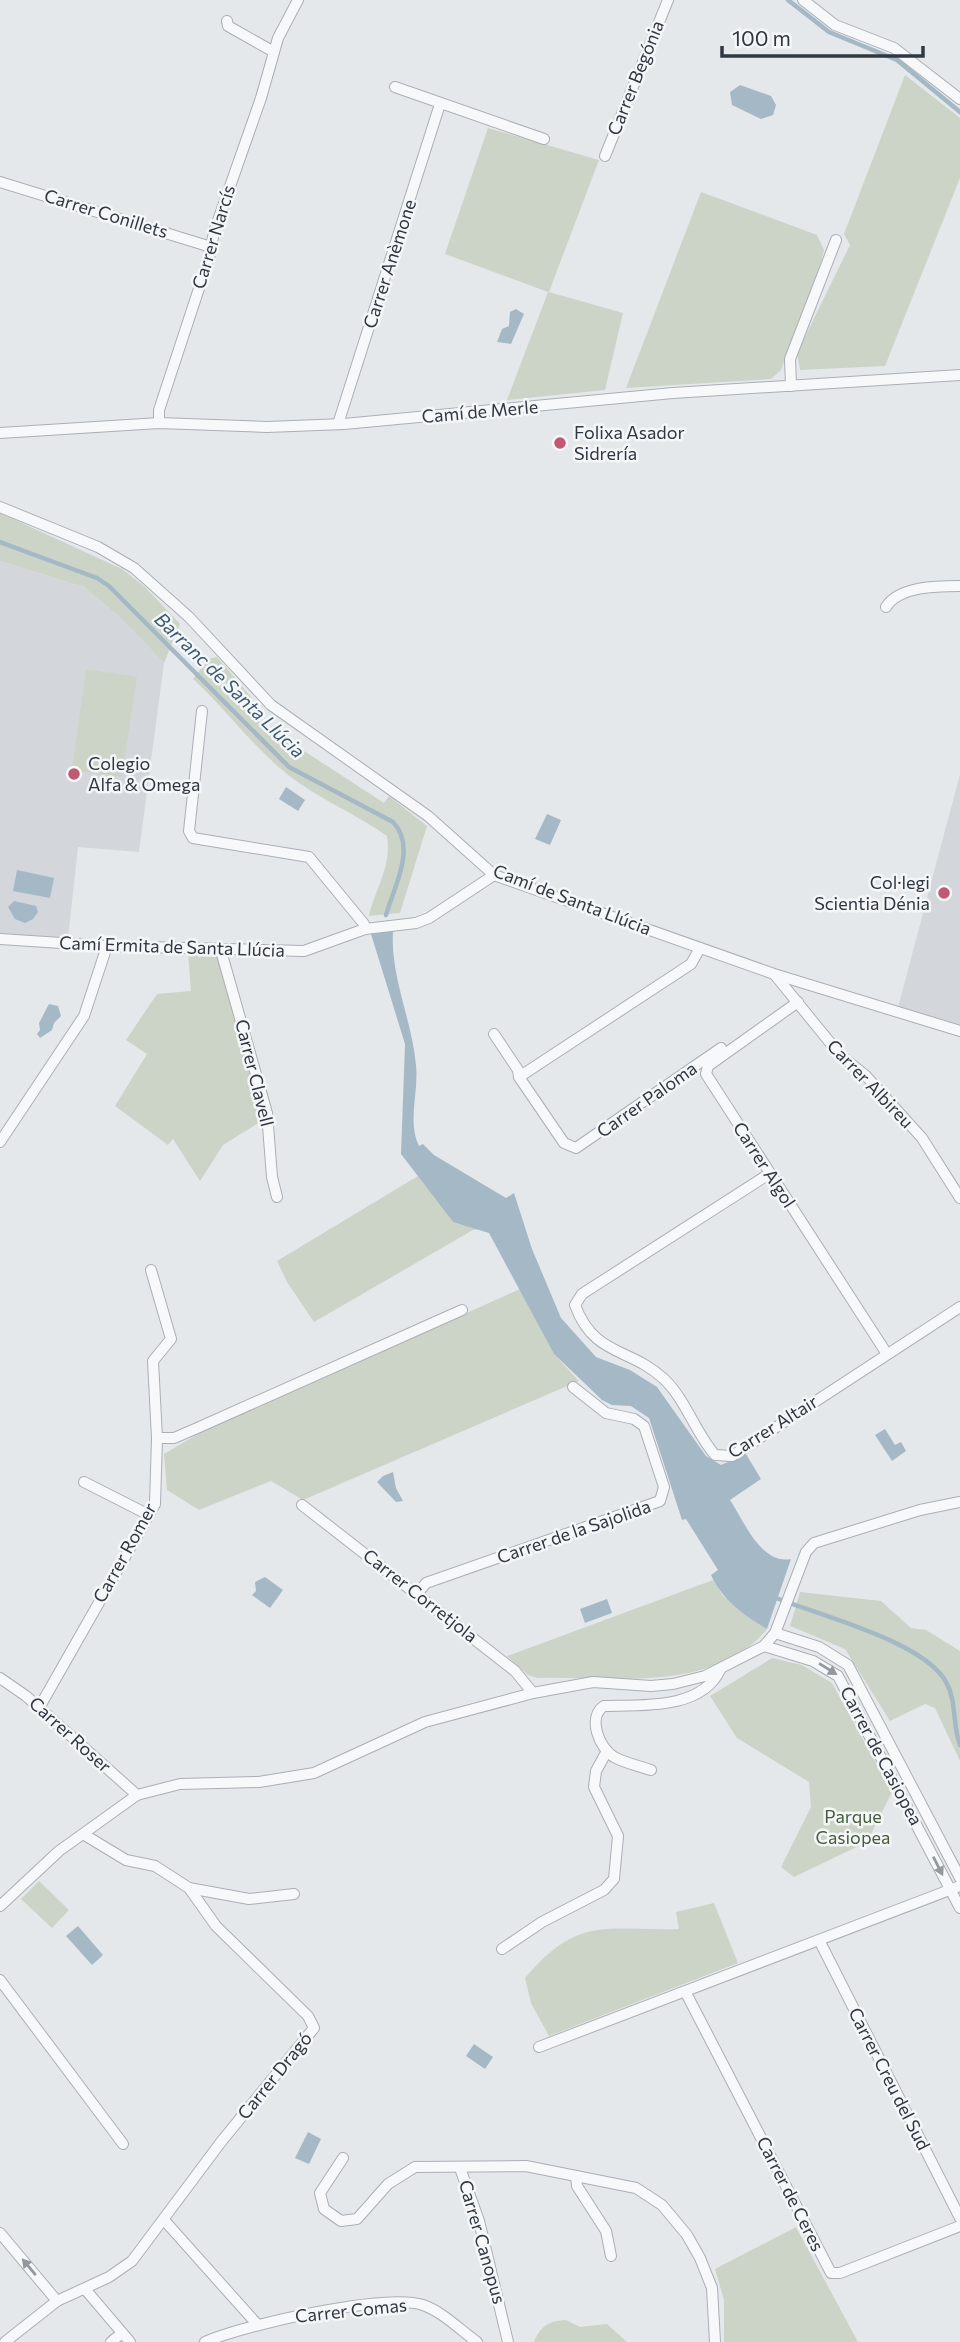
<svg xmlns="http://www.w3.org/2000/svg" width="960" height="2342" viewBox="0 0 960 2342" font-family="Commissioner,sans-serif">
<rect width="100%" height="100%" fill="#e5e8eb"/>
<g fill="#d3d7dc">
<path d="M0 561 84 587 121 618 164 663 139 852 78 847 68 938 0 933Z"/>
<path d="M960 774V1025L897 1011Z"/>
</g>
<g fill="#ccd4c7">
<path d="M905 75 960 118V178L885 366 800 370 797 353 850 245 844 234Z"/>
<path d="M488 128 599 160 549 292 623 313 605 390 507 400 548 292 445 254Z"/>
<path d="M701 192 817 235 824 250 821 263 781 370 771 379 626 388Z"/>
<path d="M0 513 122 569 145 587 180 624 164 663 121 618 84 587 0 561Z"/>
<path d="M217 657 252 698 247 712 252 717 384 803 389 796 427 826 400 913 369 916C375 889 392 866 387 836 353 812 312 796 281 769 248 741 224 707 193 679L208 659Z"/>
<path d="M86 669 137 677 122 777 72 770Z"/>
<path d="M188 952 217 954 265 1119 223 1145 200 1181 173 1139 168 1145 115 1106 147 1054 126 1040 157 994 191 991Z"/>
<path d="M418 1176 453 1222 483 1229 473 1230 314 1322 287 1282 277 1261Z"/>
<path d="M520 1289 554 1354 579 1381 303 1500 271 1481 199 1510 167 1490 164 1454 203 1431Z"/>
<path d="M713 1580 723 1596 767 1629C715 1694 611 1676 537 1678L528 1675 507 1656Z"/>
<path d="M800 1592 881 1601 911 1628 926 1630 960 1651V1761L935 1708 925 1704 890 1721 845 1649 790 1626Z"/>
<path d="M772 1658 802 1665 832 1683 892 1792 867 1842 794 1877 781 1867 811 1807 809 1782 737 1738 710 1696Z"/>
<path d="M39 1881 69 1910 52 1928 21 1899Z"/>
<path d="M714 1903 738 1963 549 2036 531 2003 525 1978C579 1915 604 1931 679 1929L676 1912Z"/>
<path d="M796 2227 858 2342H724V2300L715 2269Z"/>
<path d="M566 2320 580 2327 607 2324 627 2342H534C541 2326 548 2321 566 2320Z"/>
</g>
<g fill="#a4b8c6">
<path d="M740 85 771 96 776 105 773 115 761 119 732 105 730 92Z"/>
<path d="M516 309 524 314 511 344 497 342 502 329 509 326 510 312Z"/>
<path d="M286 787 305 800 298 811 279 799Z"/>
<path d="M547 814 561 820 550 845 535 839Z"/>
<path d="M17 870 54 878 50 898 13 891Z"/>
<path d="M14 901 36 906 38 912 33 919 25 923 15 919 8 907Z"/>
<path d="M393 931C390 976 412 1020 416 1065 419 1092 407 1121 419 1146L423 1144 434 1155 506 1198 514 1193 532 1249 561 1318 596 1357 630 1370 657 1387 706 1456 721 1465 746 1454 761 1479 730 1500C744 1521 761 1565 791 1559L767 1629C744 1615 722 1600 711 1575L718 1570 686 1519 682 1520 649 1418 631 1406 612 1405 602 1400 554 1354 489 1233 453 1222 401 1154 405 1044 371 934Z"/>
<path d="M49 1004 58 1006 61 1016 54 1023 52 1030 40 1038 37 1034 40 1030 39 1023Z"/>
<path d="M885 1429 895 1445 901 1442 906 1451 892 1461 875 1435Z"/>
<path d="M393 1472 396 1488 403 1501 396 1502 377 1482 383 1476Z"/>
<path d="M265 1577 283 1590 270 1608 252 1595 256 1591 255 1582Z"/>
<path d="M607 1599 612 1613 585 1623 580 1609Z"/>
<path d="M78 1926 103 1955 92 1965 66 1936Z"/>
<path d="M474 2044 493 2057 485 2069 466 2056Z"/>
<path d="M308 2132 321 2139 309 2164 295 2158Z"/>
</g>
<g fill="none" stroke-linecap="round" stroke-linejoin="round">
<g stroke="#a4b8c6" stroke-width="4.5">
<path d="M788 0 829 32 897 60 960 112"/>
<path d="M0 542 97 578 109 586 289 767 393 822C417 847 394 887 386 915"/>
<path d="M774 1597C817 1615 924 1641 946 1682 957 1701 952 1724 960 1745"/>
</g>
<defs>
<g id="minor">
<path d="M803 0 835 25 894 48 960 99"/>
<path d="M227 21 228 26 274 52"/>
<path d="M395 87 544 139"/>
<path d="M605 156 668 0"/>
<path d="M0 182 211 247"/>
<path d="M791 386 790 359 836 240"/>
<path d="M159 423V410L209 258 214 232 261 98 278 38 298 0"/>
<path d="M338 424 440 104"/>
<path d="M0 433 159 423 267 427 344 424 673 393 960 375"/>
<path d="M0 507 98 547 134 568 189 617 271 705 428 816 494 875 774 974 960 1031"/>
<path d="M886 607C899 586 937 586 960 586"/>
<path d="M202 711 189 831 193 838 309 857 364 924 365 929"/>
<path d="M0 939 107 946 304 951 365 929 416 923 429 918 494 875"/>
<path d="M221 951 267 1113 272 1177 277 1197"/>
<path d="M775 975 841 1056 866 1076 922 1138 960 1198"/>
<path d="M798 1002 708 1066 706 1074 887 1354"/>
<path d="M494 1034 518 1070 519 1077 691 964 700 948"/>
<path d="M519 1077 564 1143 576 1148 721 1048"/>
<path d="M0 1142 84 1016 107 946"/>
<path d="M769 1174 582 1294 575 1305C594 1357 630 1347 664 1379 686 1400 695 1432 715 1455L732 1456 960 1307"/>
<path d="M157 1438H174L195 1429 462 1310"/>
<path d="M84 1482 149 1515"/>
<path d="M302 1505 515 1671 533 1693"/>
<path d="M418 1593 426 1583 660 1501 664 1487 644 1426 634 1419 606 1413 573 1387"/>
<path d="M775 1633 819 1647 848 1665 960 1878"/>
<path d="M764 1646 813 1661 838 1676 960 1908"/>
<path d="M0 1678 26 1696 137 1795"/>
<path d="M39 1708 155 1504 157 1438 153 1361 171 1339 151 1270"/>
<path d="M651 1770C639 1766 625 1763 614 1757 599 1748 587 1717 604 1706 641 1705 701 1710 720 1670"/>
<path d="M189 1888 249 1899 294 1894"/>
<path d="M0 1906 59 1851 137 1795 180 1784 259 1782 314 1773 425 1722 533 1693 593 1682 651 1686 673 1684 705 1676 764 1646 775 1633 806 1552 814 1543 920 1510 960 1502"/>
<path d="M819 1940 960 2218"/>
<path d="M502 1949 542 1922 604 1890 614 1879 618 1836 594 1787 596 1771 607 1751"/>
<path d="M0 1980 123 2144"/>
<path d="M686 1993 831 2273H840L960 2226"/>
<path d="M539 2047 960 1886"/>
<path d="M343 2158 320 2193 324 2209 341 2221 357 2219 388 2184 415 2167 526 2166 636 2188 662 2205 687 2235 700 2258 712 2288 715 2342"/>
<path d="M460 2168 479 2221 508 2342"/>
<path d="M576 2176 577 2186 606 2231 611 2256"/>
<path d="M164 2220 256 2323"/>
<path d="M0 2233 57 2301"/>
<path d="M85 2289 130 2342"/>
<path d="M5 2342 57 2301 109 2277 132 2261 221 2142 314 2028 308 2016 216 1926 189 1888 155 1866 126 1860 83 1834"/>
<path d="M111 2342 122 2333"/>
<path d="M205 2342C243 2325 385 2293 423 2305 443 2312 460 2330 477 2342"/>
</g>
</defs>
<use href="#minor" stroke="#aaafb5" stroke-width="12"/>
<use href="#minor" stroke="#f7f8f9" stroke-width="10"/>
</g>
<defs><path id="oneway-solid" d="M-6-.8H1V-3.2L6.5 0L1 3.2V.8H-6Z" transform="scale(1.75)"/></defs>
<g fill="#92989e">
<use href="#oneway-solid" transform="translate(828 1669) rotate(32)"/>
<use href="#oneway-solid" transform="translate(938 1866) rotate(63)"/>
<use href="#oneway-solid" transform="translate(29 2267) rotate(-130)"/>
</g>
<g fill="#c05a74" stroke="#f4f6f8" stroke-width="2.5">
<circle cx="560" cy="443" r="7"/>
<circle cx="74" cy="774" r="7"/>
<circle cx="944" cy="893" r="7"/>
</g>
<g text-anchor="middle" stroke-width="5" stroke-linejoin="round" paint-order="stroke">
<g font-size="18" fill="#2e3742" stroke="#f4f6f8">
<text transform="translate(636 78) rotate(-68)" y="6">Carrer Begónia</text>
<text transform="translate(106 214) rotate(17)" y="6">Carrer Conillets</text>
<text transform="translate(214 237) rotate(-73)" y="6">Carrer Narcís</text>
<text transform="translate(390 264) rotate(-72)" y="6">Carrer Anèmone</text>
<text transform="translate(480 412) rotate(-5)" y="6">Camí de Merle</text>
<text transform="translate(572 900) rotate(21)" y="6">Camí de Santa Llúcia</text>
<text transform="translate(172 947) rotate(2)" y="6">Camí Ermita de Santa Llúcia</text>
<text transform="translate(254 1073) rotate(76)" y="6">Carrer Clavell</text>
<text transform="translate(870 1084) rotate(46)" y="6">Carrer Albireu</text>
<text transform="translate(647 1100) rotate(-35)" y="6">Carrer Paloma</text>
<text transform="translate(764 1165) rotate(57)" y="6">Carrer Algol</text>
<text transform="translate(773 1427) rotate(-32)" y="6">Carrer Altair</text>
<text transform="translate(574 1532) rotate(-19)" y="6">Carrer de la Sajolida</text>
<text transform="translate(125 1553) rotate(-61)" y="6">Carrer Romer</text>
<text transform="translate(420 1596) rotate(38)" y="6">Carrer Corretjola</text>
<text transform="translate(70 1735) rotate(42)" y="6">Carrer Roser</text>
<text transform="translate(881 1756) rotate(62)" y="6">Carrer de Casiopea</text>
<text transform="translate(275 2076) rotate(-51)" y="6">Carrer Dragó</text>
<text transform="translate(889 2079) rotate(63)" y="6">Carrer Creu del Sud</text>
<text transform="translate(790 2194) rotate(63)" y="6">Carrer de Ceres</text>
<text transform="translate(482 2242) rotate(74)" y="6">Carrer Canopus</text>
<text transform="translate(351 2311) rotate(-6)" y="6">Carrer Comas</text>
</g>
<g font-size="18" fill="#2e3742" stroke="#f4f6f8" text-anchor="start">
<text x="574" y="439">Folixa Asador<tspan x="574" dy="21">Sidrería</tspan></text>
<text x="88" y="770">Colegio<tspan x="88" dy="21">Alfa &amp; Omega</tspan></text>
<text x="930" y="889" text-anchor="end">Col·legi<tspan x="930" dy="21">Scientia Dénia</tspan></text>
</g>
<g font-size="18" fill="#465c3d" stroke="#f4f6f8">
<text x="853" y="1823">Parque<tspan x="853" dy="21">Casiopea</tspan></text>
</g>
<g font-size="19" font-style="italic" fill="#3d5a71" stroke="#f4f6f8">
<text transform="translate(230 685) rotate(44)" y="7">Barranc de Santa Llúcia</text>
</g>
</g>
<path d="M722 46v10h201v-10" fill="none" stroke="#2e3742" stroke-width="3.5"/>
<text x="732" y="46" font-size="21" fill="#2e3742" stroke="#f4f6f8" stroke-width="5" paint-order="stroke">100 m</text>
</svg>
